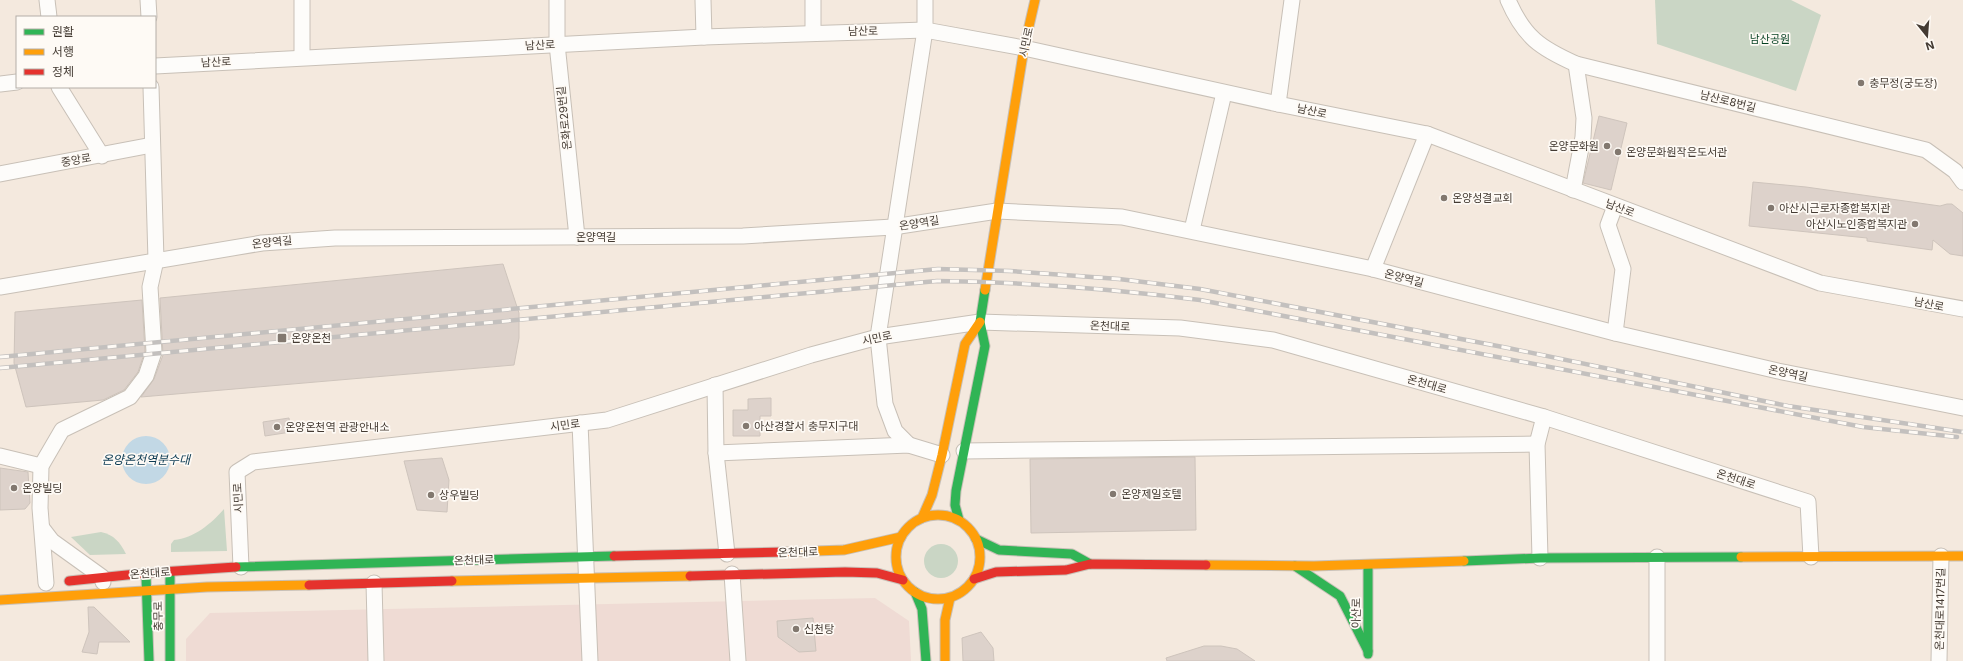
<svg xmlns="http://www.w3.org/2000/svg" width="1963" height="661" viewBox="0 0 1963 661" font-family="Inter,'Noto Sans KR',sans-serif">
<rect width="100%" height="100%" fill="#f4e9de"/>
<path fill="#efdbd4" d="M875 598 909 621 911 661H186V639L210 613Z"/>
<g fill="#cad6c5">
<path d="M1655 0H1791L1821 15 1796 91 1657 44Z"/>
<path d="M224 509 227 551 171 552V544L174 540C194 538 211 524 224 509Z"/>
<path d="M101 532C114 535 120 542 126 554L90 555 71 537Z"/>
<circle cx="941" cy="561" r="17"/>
</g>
<circle fill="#c2d8e5" cx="146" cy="460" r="24"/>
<g fill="#ddd2cb" stroke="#cec4bc">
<path d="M1599 116 1627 123 1611 190 1583 183Z"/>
<path d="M1753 182 1806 187 1940 206 1947 204H1952L1963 213V256L1950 254 1933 240 1932 250 1867 241V238L1749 226Z"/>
<path d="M503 264 519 313V338L514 365 141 397 154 379 163 355 160 298Z"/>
<path d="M142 300 145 351 138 372 124 390 103 400 26 407 14 363 15 312Z"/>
<path d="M771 398V416H760V436H733V410H748V399Z"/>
<path d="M289 418 291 432 265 436 263 422Z"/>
<path d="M1195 457 1196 530 1031 533 1030 459Z"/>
<path d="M442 458 449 480 447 512 417 510 404 461Z"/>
<path d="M0 468 28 472 30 503 25 509 0 510Z"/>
<path d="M88 607H94L130 642H99L97 654 82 652 89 632Z"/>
<path d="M813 618 816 651 799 652 778 637 777 621Z"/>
<path d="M981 632 993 648 994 661H963L962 638Z"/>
<path d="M1204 646H1221L1237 649 1255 661H1167L1166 658Z"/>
</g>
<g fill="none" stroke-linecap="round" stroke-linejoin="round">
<defs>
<g id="street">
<path d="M47 0 49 17"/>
<path d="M148 0 149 17"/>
<path d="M557 0V44L577 237"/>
<path d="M703 0 704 37"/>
<path d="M813 0V32"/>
<path d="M1508 0C1524 37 1540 48 1576 64L1926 150 1955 171 1963 182"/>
<path d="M302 57V0"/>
<path d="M155 66 704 37 925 30 1024 48 1278 104 1427 134 1820 283 1963 309"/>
<path d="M0 84 17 82"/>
<path d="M59 87 102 156"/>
<path d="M1278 104 1292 0"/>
<path d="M0 174 152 145"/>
<path d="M1573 190 1583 137 1584 118 1576 64"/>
<path d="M1615 206 1608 225 1623 269 1615 333"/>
<path d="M1192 230 1224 93"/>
<path d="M1373 269 1427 134"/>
<path d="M0 287 262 243 335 238 743 236 893 227 997 211 1122 217 1373 269 1615 333 1778 371 1963 408"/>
<path d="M715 385 716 453 727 554"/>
<path d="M580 423 590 661"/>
<path d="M909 445 895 431 885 404 878 337 925 30V0"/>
<path d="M964 451 1537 444"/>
<path d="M716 453 909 445 942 455"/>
<path d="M0 456 41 466"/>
<path d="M42 528 52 541 102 577 103 582"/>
<path d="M1540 558 1537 444 1544 417"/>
<path d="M241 567 237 472 253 462 607 420 811 355 878 337 980 322 1180 328 1273 340 1544 417 1808 502 1811 557"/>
<path d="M732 574 738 661"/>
<path d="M46 583 40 508 41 466 62 430 130 397 146 376 154 352 150 287 156 260 151 87"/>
<path d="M374 583 376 661"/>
<path d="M1657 661V557"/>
<path d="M1939 661 1941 556"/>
</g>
<g id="fast">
<path d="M959 520 955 505 956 491 985 346 980 322 985 290"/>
<path d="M976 539 999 550 1072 554 1090 564"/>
<path d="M1464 561 1540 558 1741 557"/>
<path d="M1368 565V654"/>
<path d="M1295 566 1340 596 1368 651"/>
<path d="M236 567 614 556"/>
<path d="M170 574V661"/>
<path d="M146 576 149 661"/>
<path d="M915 592 922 609 926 661"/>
</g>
<g id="slow">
<path d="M985 290 1024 48 1035 0"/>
<circle cx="938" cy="557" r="42"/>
<path d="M922 518 932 495 942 455 965 344 980 322"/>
<path d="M786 552 844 550 901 537"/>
<path d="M1741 557 1963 556"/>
<path d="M1206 565 1314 566 1464 561"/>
<path d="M452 581 690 576"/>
<path d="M0 600 207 587 309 585"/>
<path d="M945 661V620L950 598"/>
</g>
<g id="jam">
<path d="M614 556 786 552"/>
<path d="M690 576 845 572 877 573 903 580"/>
<path d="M974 579 996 572 1066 570 1090 564 1206 565"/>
<path d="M69 581 146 573 236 567"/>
<path d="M309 585 452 581"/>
</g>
</defs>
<use href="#street" stroke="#c8c0b7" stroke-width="17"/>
<use href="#fast" stroke="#c8c0b7" stroke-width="11"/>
<use href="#slow" stroke="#c8c0b7" stroke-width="11"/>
<use href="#jam" stroke="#c8c0b7" stroke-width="11"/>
<use href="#street" stroke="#fdfcfa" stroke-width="15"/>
<use href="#fast" stroke="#30b455" stroke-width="9"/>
<use href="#slow" stroke="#ff9f0a" stroke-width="9"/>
<use href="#jam" stroke="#e5322d" stroke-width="9"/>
<defs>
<g id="rail">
<path d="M0 357 938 269 1010 271 1119 279 1200 289 1508 348 1788 406 1963 432"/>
<path d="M0 368 937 281C1025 282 1113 289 1200 300L1863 427 1957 437"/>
</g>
</defs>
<use href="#rail" stroke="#c3c0be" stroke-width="4.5"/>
<use href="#rail" stroke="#fefaf5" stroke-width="3" stroke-dasharray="9" stroke-linecap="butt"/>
</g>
<g fill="#82786f" stroke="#fefaf5" stroke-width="1.5">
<circle cx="1861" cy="83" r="4"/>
<circle cx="1607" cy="146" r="4"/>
<circle cx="1618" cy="152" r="4"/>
<circle cx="1444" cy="198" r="4"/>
<circle cx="1771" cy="208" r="4"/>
<circle cx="1915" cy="224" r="4"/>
<rect x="277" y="333" width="10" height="10" rx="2"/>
<circle cx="746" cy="426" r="4"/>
<circle cx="277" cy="427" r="4"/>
<circle cx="14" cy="488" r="4"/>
<circle cx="1113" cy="494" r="4"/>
<circle cx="431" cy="495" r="4"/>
<circle cx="796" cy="629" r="4"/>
</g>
<g text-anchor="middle" stroke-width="3.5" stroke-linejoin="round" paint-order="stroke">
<g font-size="11" fill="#443b33" stroke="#fefaf5">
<text transform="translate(863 31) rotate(-1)" y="4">남산로</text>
<text transform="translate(1026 42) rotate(-78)" y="4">시민로</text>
<text transform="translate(540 45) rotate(-3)" y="4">남산로</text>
<text transform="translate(216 62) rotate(-3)" y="4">남산로</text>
<text transform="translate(1728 101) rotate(14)" y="4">남산로8번길</text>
<text transform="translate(1312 111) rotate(12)" y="4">남산로</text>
<text transform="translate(564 118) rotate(-96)" y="4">온화로29번길</text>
<text transform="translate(76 160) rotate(-10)" y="4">중앙로</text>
<text transform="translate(1620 208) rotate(21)" y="4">남산로</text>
<text transform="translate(919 223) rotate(-9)" y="4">온양역길</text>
<text x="596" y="241">온양역길</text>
<text transform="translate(272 242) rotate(-6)" y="4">온양역길</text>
<text transform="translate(1404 278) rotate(15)" y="4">온양역길</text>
<text transform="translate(1929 304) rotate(11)" y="4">남산로</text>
<text transform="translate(1110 326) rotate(2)" y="4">온천대로</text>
<text transform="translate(877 338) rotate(-12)" y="4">시민로</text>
<text transform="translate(1788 373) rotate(12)" y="4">온양역길</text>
<text transform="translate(1427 384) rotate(16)" y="4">온천대로</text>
<text transform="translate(565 425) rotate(-7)" y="4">시민로</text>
<text transform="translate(1736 479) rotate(18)" y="4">온천대로</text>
<text transform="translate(238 498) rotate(-93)" y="4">시민로</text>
<text transform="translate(798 552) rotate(-2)" y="4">온천대로</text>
<text transform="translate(474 560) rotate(-2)" y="4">온천대로</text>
<text transform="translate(150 573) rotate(-4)" y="4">온천대로</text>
<text transform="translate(1940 609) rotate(-89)" y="4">온천대로1417번길</text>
<text transform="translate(1356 613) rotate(-89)" y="4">아산로</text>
<text transform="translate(158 616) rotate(-91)" y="4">충무로</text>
</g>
<g font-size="11" fill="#033f20" stroke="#fefaf5">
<text x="1770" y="43">남산공원</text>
</g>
<g font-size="11" fill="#443b33" stroke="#fefaf5" text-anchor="start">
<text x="1869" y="87">충무정(궁도장)</text>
<text x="1599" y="150" text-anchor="end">온양문화원</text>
<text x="1626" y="156">온양문화원작은도서관</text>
<text x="1452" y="202">온양성결교회</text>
<text x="1779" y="212">아산시근로자종합복지관</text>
<text x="1907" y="228" text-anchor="end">아산시노인종합복지관</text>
<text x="291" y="342">온양온천</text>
<text x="754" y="430">아산경찰서 충무지구대</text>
<text x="285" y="431">온양온천역 관광안내소</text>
<text x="22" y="492">온양빌딩</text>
<text x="1121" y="498">온양제일호텔</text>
<text x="439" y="499">상우빌딩</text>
<text x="804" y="633">신천탕</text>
</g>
<g font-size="12" font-style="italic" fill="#0b3a52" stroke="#fefaf5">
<text x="146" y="464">온양온천역분수대</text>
</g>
</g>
<rect x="16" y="16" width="140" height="72" fill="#fefaf5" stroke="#b4aea7"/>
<rect x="24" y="29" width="20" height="6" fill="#30b455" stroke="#b4aea7"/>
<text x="52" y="36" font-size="12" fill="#443b33">원활</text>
<rect x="24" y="49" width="20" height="6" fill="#ff9f0a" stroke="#b4aea7"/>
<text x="52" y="56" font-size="12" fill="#443b33">서행</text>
<rect x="24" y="69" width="20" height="6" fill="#e5322d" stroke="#b4aea7"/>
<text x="52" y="76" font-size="12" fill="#443b33">정체</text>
<g transform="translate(1927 36) rotate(163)" stroke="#fefaf5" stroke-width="3" paint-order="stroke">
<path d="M0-3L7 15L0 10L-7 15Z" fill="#443b33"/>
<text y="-6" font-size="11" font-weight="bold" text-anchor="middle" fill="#443b33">N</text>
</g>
</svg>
